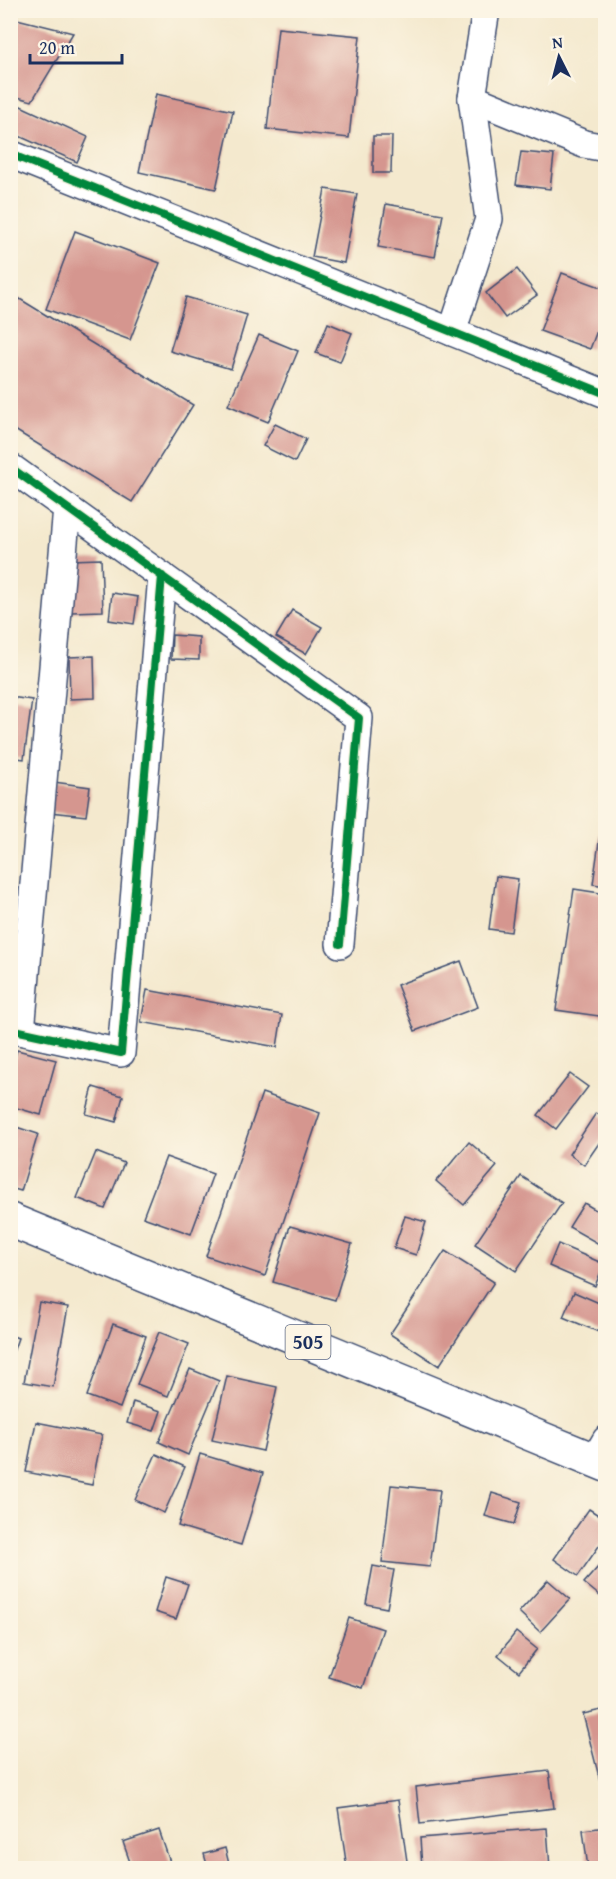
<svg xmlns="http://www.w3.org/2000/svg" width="616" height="1879" viewBox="0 0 616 1879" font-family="'Gentium Book Plus',serif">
<rect width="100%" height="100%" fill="#fcf5e5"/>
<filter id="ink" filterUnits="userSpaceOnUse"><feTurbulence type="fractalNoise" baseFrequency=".0167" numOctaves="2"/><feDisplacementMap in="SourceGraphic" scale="12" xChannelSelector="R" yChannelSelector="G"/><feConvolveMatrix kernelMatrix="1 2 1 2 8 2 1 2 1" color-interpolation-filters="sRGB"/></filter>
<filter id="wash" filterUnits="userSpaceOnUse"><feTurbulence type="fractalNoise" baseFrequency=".008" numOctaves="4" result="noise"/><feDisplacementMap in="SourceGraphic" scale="24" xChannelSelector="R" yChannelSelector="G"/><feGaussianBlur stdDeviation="1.35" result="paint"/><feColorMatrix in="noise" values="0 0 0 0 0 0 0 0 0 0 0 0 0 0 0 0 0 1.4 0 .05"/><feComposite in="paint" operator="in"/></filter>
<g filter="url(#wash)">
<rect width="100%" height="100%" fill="#f4e9ce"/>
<g id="blocks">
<g fill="#d5968f">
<path d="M13 18 73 33 32 101 10 95V23Z"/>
<path d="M278 28 360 36 349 138 267 129Z"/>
<path d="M156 94 233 111 216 189 139 172Z"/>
<path d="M12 102 88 137 77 162 10 132Z"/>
<path d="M373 136H392L391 173H373Z"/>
<path d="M521 152 554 155 550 189 516 185Z"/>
<path d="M325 189 357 194 344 263 312 257Z"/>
<path d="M386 204 443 214 435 257 378 247Z"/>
<path d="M75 231 160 263 130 340 46 309Z"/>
<path d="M517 269 537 295 505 318 486 293Z"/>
<path d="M562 273 606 289V307L590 349 540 331Z"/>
<path d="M10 293 193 405 132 502 10 427Z"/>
<path d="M186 297 247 315 231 369 170 351Z"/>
<path d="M328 323 352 333 340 362 316 353Z"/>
<path d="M259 335 298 351 268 422 228 405Z"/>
<path d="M275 424 306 439 295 462 263 446Z"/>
<path d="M101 559 103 611 71 612 70 560Z"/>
<path d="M112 593 138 597 134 624 109 620Z"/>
<path d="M292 610 322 627 306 654 276 637Z"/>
<path d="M172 635 199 637V660L171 659Z"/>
<path d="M94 656 95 698 70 699 69 657Z"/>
<path d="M10 697 32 700 24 759 10 757Z"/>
<path d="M54 782 90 787 86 816 50 812Z"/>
<path d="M601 828 606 829V886L593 884Z"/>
<path d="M496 876 518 879 511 932 489 929Z"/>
<path d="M574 889 606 894V1017L556 1010Z"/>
<path d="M461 961 478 1007 415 1031 397 985Z"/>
<path d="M147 990 282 1015 277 1047 141 1022Z"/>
<path d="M17 1050 56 1060 41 1115 10 1106V1075Z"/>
<path d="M570 1074 588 1087 556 1129 538 1115Z"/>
<path d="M93 1087 123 1096 116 1122 86 1114Z"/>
<path d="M262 1093 320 1113 265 1276 206 1256Z"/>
<path d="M596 1113 606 1119V1133L584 1165 569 1154Z"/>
<path d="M10 1125 38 1134 21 1191 10 1188Z"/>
<path d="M469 1142 497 1166 464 1205 436 1181Z"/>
<path d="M96 1152 124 1163 105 1209 77 1198Z"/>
<path d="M166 1157 213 1174 191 1234 143 1217Z"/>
<path d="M521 1176 562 1203 516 1271 475 1244Z"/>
<path d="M584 1203 606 1216V1248L569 1227Z"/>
<path d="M405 1216 426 1222 416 1255 394 1248Z"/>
<path d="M290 1226 352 1244 335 1300 273 1282Z"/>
<path d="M558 1244 604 1264 595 1286 549 1266Z"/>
<path d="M445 1251 494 1282 439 1366 390 1334Z"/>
<path d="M574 1292 606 1306V1335L563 1317Z"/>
<path d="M39 1302 68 1307 53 1387 24 1382Z"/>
<path d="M113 1324 146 1336 120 1408 87 1396Z"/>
<path d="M159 1332 189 1344 168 1396 137 1384Z"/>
<path d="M10 1335 18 1338 11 1358H10Z"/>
<path d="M190 1369 219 1381 188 1455 159 1442Z"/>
<path d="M227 1376 277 1387 263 1451 212 1440Z"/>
<path d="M133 1402 161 1411 154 1431 127 1423Z"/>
<path d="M36 1422 102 1435 92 1485 26 1472Z"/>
<path d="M156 1454 185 1467 164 1513 135 1500Z"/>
<path d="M200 1454 263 1473 241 1545 178 1526Z"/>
<path d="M391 1485 440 1490 430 1567 382 1562Z"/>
<path d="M492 1493 521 1502 514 1524 485 1516Z"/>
<path d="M589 1509 606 1520V1536L578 1576 554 1559Z"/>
<path d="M606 1558V1601L584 1583Z"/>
<path d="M373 1566 394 1570 387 1608 366 1604Z"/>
<path d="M166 1577 188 1584 176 1619 155 1612Z"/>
<path d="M548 1580 570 1599 540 1632 519 1612Z"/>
<path d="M349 1618 383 1629 363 1688 329 1677Z"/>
<path d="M516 1632 537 1649 519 1672 498 1655Z"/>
<path d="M606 1709V1780L600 1781 583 1714Z"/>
<path d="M549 1771 554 1808 420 1824 416 1787Z"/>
<path d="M398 1800 408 1868H347L338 1808Z"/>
<path d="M606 1827V1868H588L583 1830Z"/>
<path d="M547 1828 550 1868H422L420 1838Z"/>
<path d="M159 1830 172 1868H132L123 1842Z"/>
<path d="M225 1848 230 1868H208L204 1854Z"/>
</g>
</g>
</g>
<g filter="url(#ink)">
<use href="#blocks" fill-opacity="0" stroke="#3c4b6f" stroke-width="1.5"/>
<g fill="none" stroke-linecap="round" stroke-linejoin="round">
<defs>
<g id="minor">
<path d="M472 98 584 144 606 148"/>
<path d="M10 154 606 394"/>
<path d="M452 332 489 219 472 98 486 10"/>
<path d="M10 467 359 718 340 944"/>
<path d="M10 1029 121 1053 162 576"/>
<path d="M21 1031 67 508"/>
<path d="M595 1459 606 1440"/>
</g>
<path id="primary" d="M10 1220 606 1465"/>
</defs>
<use href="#minor" stroke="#3c4b6f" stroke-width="30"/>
<use href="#primary" stroke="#3c4b6f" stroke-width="36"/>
<use href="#minor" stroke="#fff" stroke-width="27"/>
<use href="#primary" stroke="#fff" stroke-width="33"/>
<defs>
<g id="cycleway">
<path d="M10 154 606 394"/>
<path d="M10 467 359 718 340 944"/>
<path d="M10 1029 121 1053 162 576"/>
</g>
</defs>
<use href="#cycleway" stroke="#fcf5e5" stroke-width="11"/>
<use href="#cycleway" stroke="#00873e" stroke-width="8"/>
</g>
</g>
<g text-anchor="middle" stroke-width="4.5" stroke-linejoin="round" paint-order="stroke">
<rect fill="#fcf5e5" stroke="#5e6a86" stroke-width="1.5" x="285.5" y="1325" width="45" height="34" rx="4.5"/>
<g font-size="20" font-weight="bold" fill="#1b2f5e">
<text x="308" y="1349">505</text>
</g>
</g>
<rect width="616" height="1879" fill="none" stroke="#fcf5e5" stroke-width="36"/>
<g transform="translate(559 57) rotate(354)" stroke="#fcf5e5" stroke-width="4.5" paint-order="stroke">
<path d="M0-4.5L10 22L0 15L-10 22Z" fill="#1b2f5e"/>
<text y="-9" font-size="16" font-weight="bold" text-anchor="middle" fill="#1b2f5e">N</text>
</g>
<path d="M30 54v9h92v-9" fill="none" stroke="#1b2f5e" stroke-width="3"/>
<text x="39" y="54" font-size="18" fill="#1b2f5e" stroke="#fcf5e5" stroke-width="4.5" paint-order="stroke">20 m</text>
</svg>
